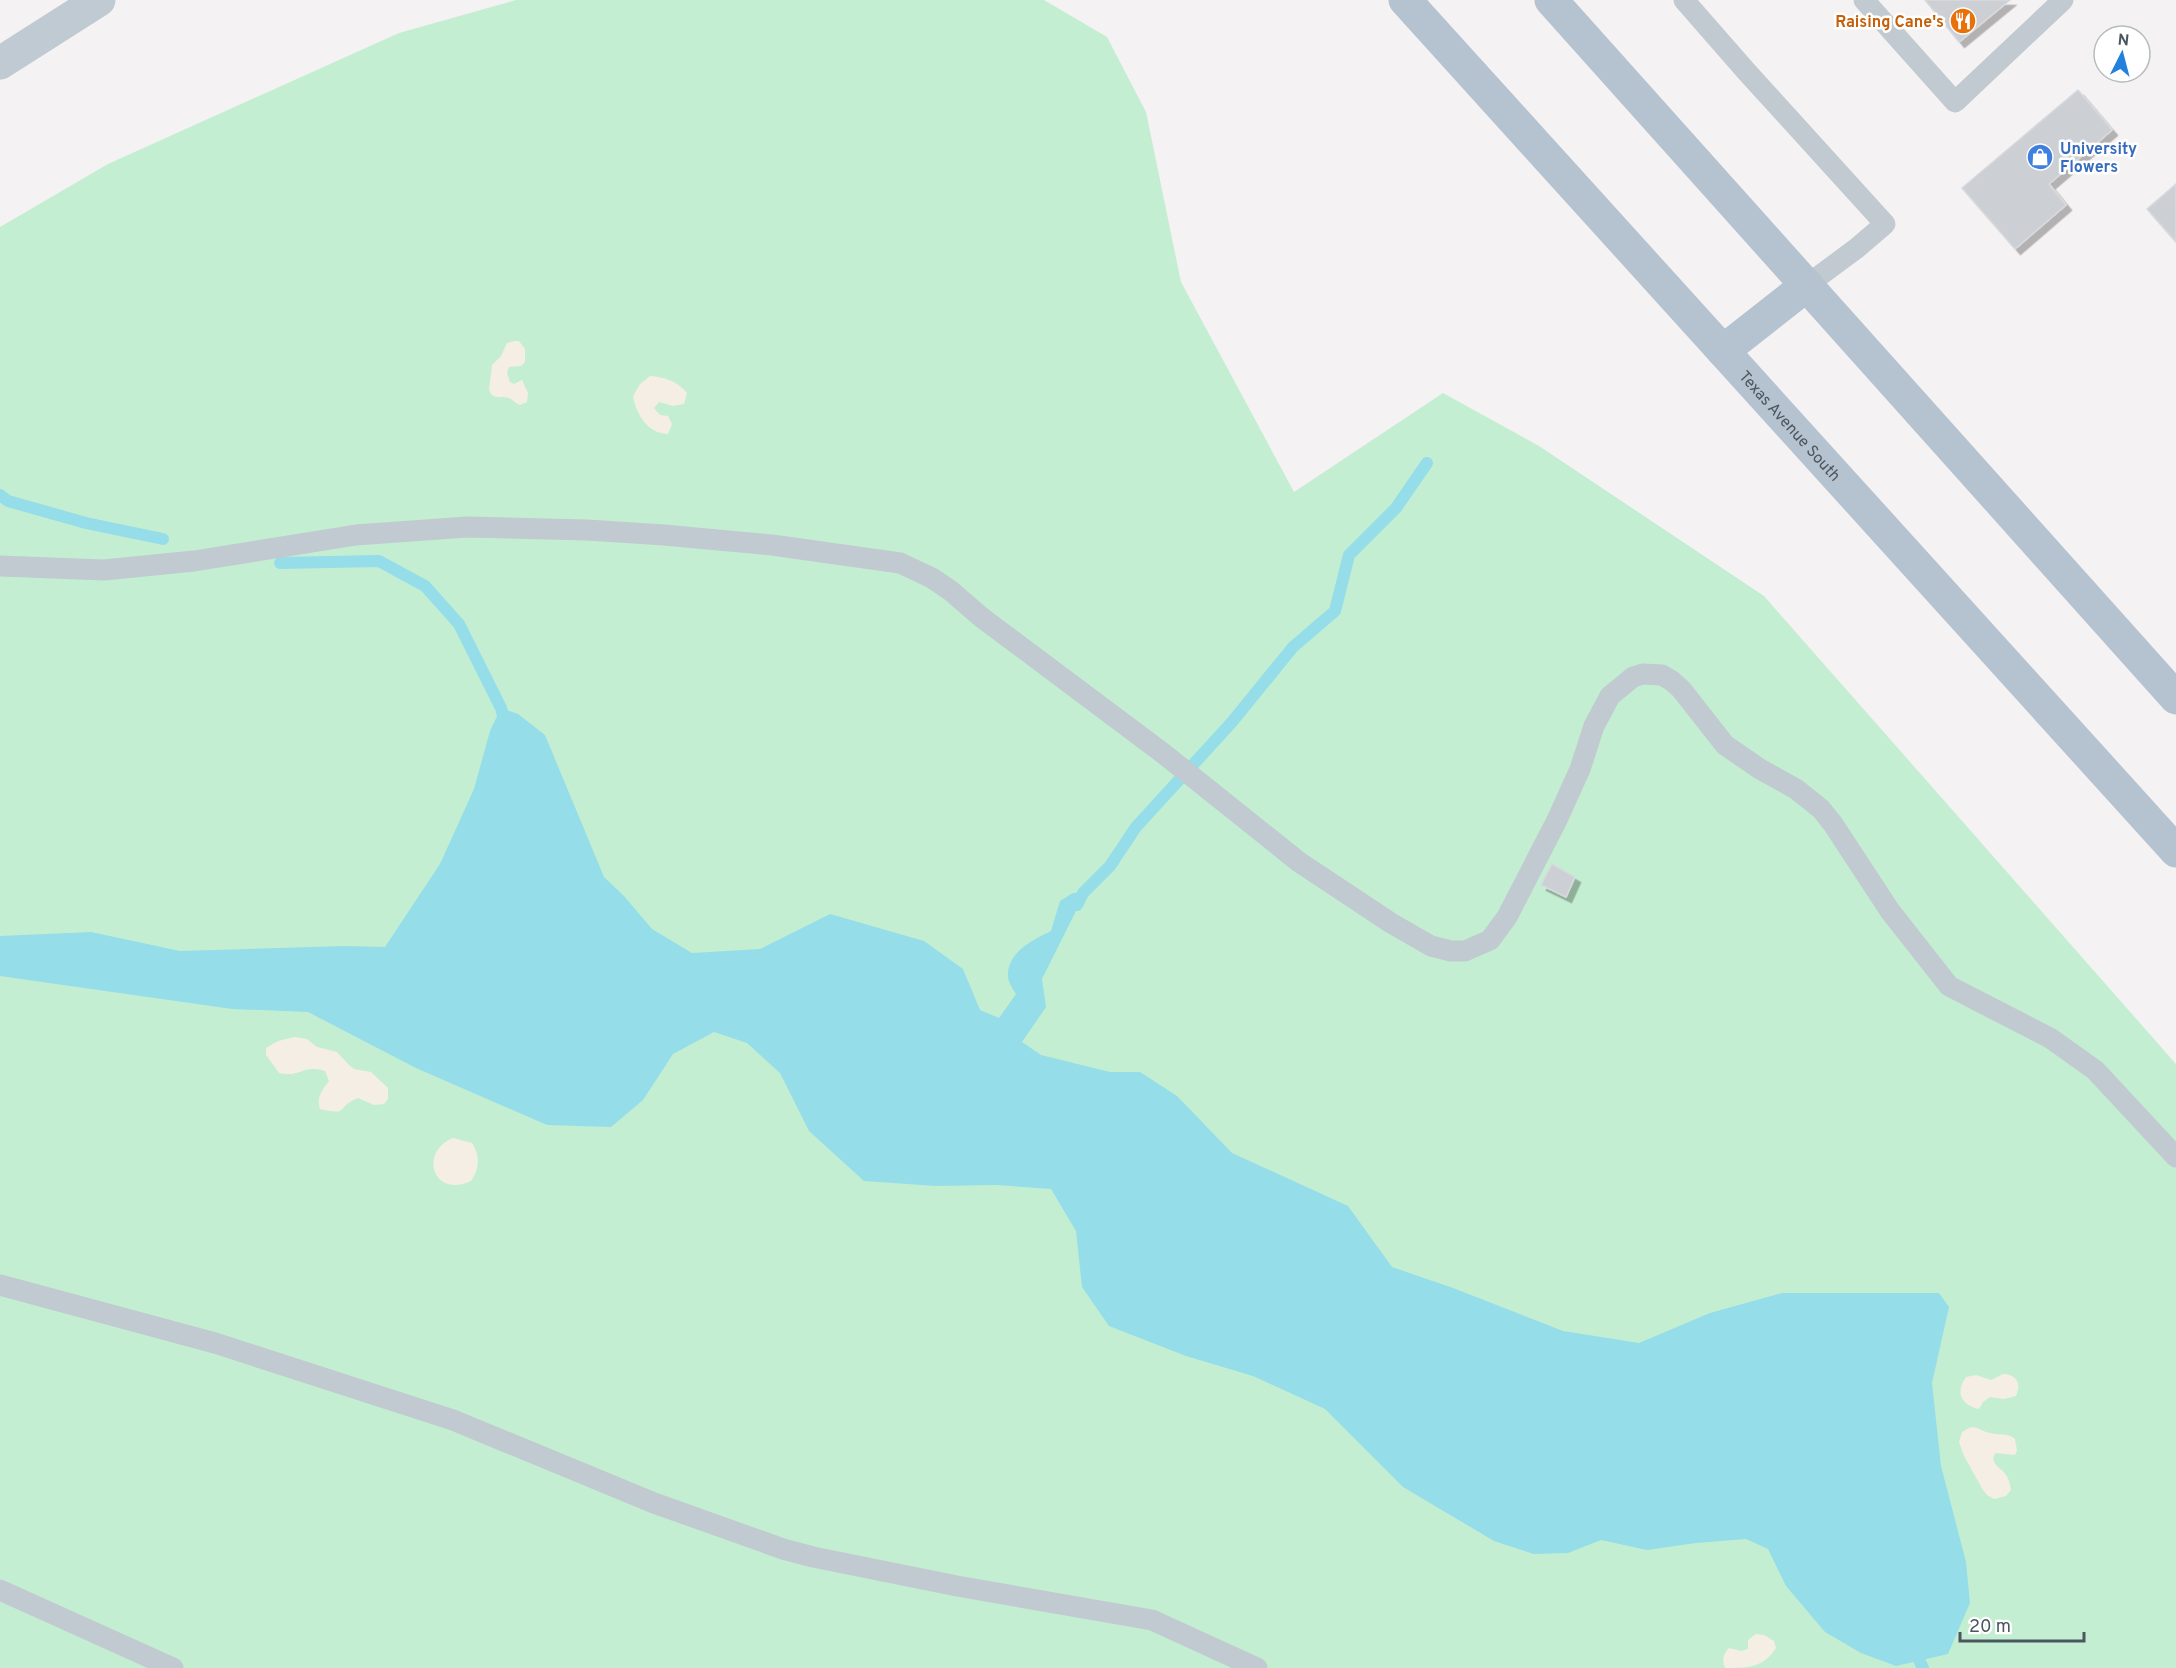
<svg xmlns="http://www.w3.org/2000/svg" width="2176" height="1668" viewBox="0 0 2176 1668" font-family="Overpass,sans-serif">
<defs>
<filter id="shadow"><feDropShadow dx="5.5" dy="5.5" stdDeviation="0" flood-color="#0004"/></filter>
</defs>
<rect width="100%" height="100%" fill="#f4f2f2"/>
<path fill="#c4eed2" d="M516 0H1044L1107 37 1146 112 1181 282 1294 492 1443 393 1539 446 1764 596 2176 1064V1668H0V227L108 164 399 33Z"/>
<g fill="#f4eee5">
<path d="M514 341H519L525 349V362L521 366 509 367 507 373 510 382 514 384 522 380 528 393 527 402 520 405C517 404 514 401 511 399 501 394 494 402 489 390L492 365 501 356 507 343Z"/>
<path d="M650 376C665 377 677 381 687 393L684 404 673 406 659 402 654 408 660 415 668 416 672 424 668 434C648 434 636 414 633 396L640 384Z"/>
<path d="M295 1037 307 1039 317 1047 337 1052 349 1065 354 1069 371 1072 388 1088V1099L384 1104 374 1105 358 1098C335 1107 351 1116 320 1109 316 1097 322 1090 329 1081L325 1071C303 1064 301 1078 279 1073L266 1055V1048L278 1041Z"/>
<path d="M453 1138 472 1143C480 1156 480 1168 471 1181 432 1199 419 1151 453 1138Z"/>
<path d="M2003 1374C2016 1374 2022 1384 2016 1396L2004 1399 1990 1397 1983 1402 1979 1409C1961 1405 1955 1392 1966 1377L1976 1375 1991 1380Z"/>
<path d="M1971 1427C1979 1427 1983 1432 1990 1433 2000 1436 2007 1432 2015 1439L2017 1451 2015 1455 1995 1453 1993 1459C1997 1472 2008 1467 2011 1490L2006 1496 1994 1499 1987 1495 1983 1490 1964 1456 1959 1442 1962 1432Z"/>
<path d="M1756 1634 1764 1635 1774 1641 1776 1648C1763 1668 1748 1668 1725 1668 1722 1660 1723 1654 1729 1648L1741 1651 1748 1649V1640Z"/>
</g>
<path fill="#94dde9" d="M501 708 518 714 545 735 604 877 624 896 652 929 692 953 760 949 830 914 924 941 963 969 980 1010 999 1018 1016 994C1013 989 1008 982 1008 976 1007 952 1033 940 1051 931L1060 901 1073 893H1083L1085 899 1076 911 1042 979 1046 1007 1022 1042 1041 1055 1110 1072H1140L1177 1096 1232 1153 1348 1206 1392 1267 1453 1288 1563 1331 1639 1343 1710 1313 1782 1293H1939L1949 1307 1932 1383 1941 1466 1966 1562 1970 1603 1948 1654 1896 1666 1861 1653 1825 1632 1786 1586 1768 1549 1746 1539 1696 1543 1647 1550 1601 1540 1568 1553 1534 1554 1494 1541 1403 1487 1325 1409 1253 1376 1186 1356 1109 1326 1082 1287 1076 1231 1051 1189 996 1185 936 1186 864 1181 809 1131 780 1073 747 1043 714 1032 673 1054 643 1100 611 1127 547 1125 416 1068 308 1012 232 1009 0 976V936L91 932 180 951 345 946 385 947 440 864 474 789 490 731Z"/>
<g fill="none" stroke-linecap="round" stroke-linejoin="round">
<g stroke="#94dde9" stroke-width="12">
<path d="M0 495 8 501 86 523 163 539"/>
<path d="M280 563 379 561 425 586 459 624 501 708 505 723"/>
<path d="M1077 905 1083 893 1110 866 1136 827 1232 722 1293 647 1335 611 1349 555 1396 508 1427 463"/>
<path d="M1913 1648 1923 1668"/>
</g>
</g>
<g fill="#ccd0d4" stroke="#d7d9dd" stroke-width="1.5" filter="url(#shadow)">
<path d="M1925 0H2010L1959 42Z"/>
<path d="M2078 90 2112 130 2049 184 2066 205 2015 249 1962 188Z"/>
<path d="M2176 184V242L2147 209Z"/>
<path d="M1552 864 1575 877 1566 897 1541 885Z"/>
</g>
<g fill="none" stroke-linecap="round" stroke-linejoin="round">
<g stroke="#c1cad0" stroke-width="21">
<path d="M1684 0 1746 71 1885 224 1857 248 1807 285"/>
<path d="M1864 0 1955 102 2063 0"/>
<path d="M0 566 104 570 194 561 356 535 467 527 587 530 664 535 772 545 900 563 932 578 951 591 981 617 1164 754 1299 862 1391 923 1431 946 1451 951H1465L1490 940 1507 917 1557 820 1580 769 1594 726 1610 696 1633 677 1643 674 1662 675 1672 681 1681 689 1725 745 1760 769 1796 789 1821 809 1833 824 1890 911 1949 986 2050 1038 2095 1070 2176 1157"/>
<path d="M0 1285 215 1343 453 1420 654 1503 783 1549 813 1557 957 1586 1152 1620 1257 1668"/>
<path d="M0 1590 173 1668"/>
</g>
<path stroke="#bfcad2" stroke-width="33" d="M0 63 99 0"/>
<g stroke="#b4c3cf" stroke-width="33">
<path id="s1" d="M1405 0 2176 851"/>
<path d="M1551 0 2176 698"/>
<path d="M1723 351 1807 285"/>
</g>
</g>
<defs>
<symbol id="restaurant-disc" viewBox="-11 -11 22 22"><circle r="9.5" fill="#e8710a" stroke="#fff"/><path d="M-5-6h1v4h1v-4h1v4h1v-4h1v5L-1.5 .5V6h-2V.5L-5-1ZM5-6V6H3V1.5H1.5Q1.5-4 5-6Z" fill="#fff"/></symbol>
<symbol id="shop-disc" viewBox="-11 -11 22 22"><circle r="9.5" fill="#3f7fe0" stroke="#fff"/><path d="M-5-2.5h2.3a2.7 3.5 0 0 1 5.4 0H5L5.5 6h-11ZM-1.5-2.5h3a1.5 2.3 0 0 0-3 0Z" fill="#fff"/></symbol>
</defs>
<g fill-rule="evenodd">
<use href="#restaurant-disc" x="1948" y="6" width="30" height="30"/>
<use href="#shop-disc" x="2025" y="142" width="30" height="30"/>
</g>
<g text-anchor="middle" stroke-width="5" stroke-linejoin="round" paint-order="stroke">
<g font-size="16" font-weight="bold" fill="#c56008" stroke="#fff" text-anchor="end">
<text x="1944" y="27">Raising Cane's</text>
</g>
<g font-size="16" font-weight="bold" fill="#366cbe" stroke="#fff" text-anchor="start">
<text x="2060" y="154">University<tspan x="2060" dy="18">Flowers</tspan></text>
</g>
<g font-size="16" fill="#4b575f" stroke="#fff">
<text dy="6" stroke="none"><textPath href="#s1" startOffset="574">Texas Avenue South</textPath></text>
</g>
</g>
<g transform="translate(2122 54) rotate(6)"><circle r="28" fill="#ffffff" stroke="#b7bcbf" stroke-width="1.5"/>
<path d="M0-4.5L10 22L0 15L-10 22Z" fill="#2380dd"/>
<text y="-9" font-size="16" font-weight="bold" text-anchor="middle" fill="#4b575f">N</text>
</g>
<path d="M1960 1632v9h124v-9" fill="none" stroke="#4b575f" stroke-width="3"/>
<text x="1969" y="1632" font-size="18" fill="#4b575f" stroke="#ffffff" stroke-width="4.5" paint-order="stroke">20 m</text>
</svg>
